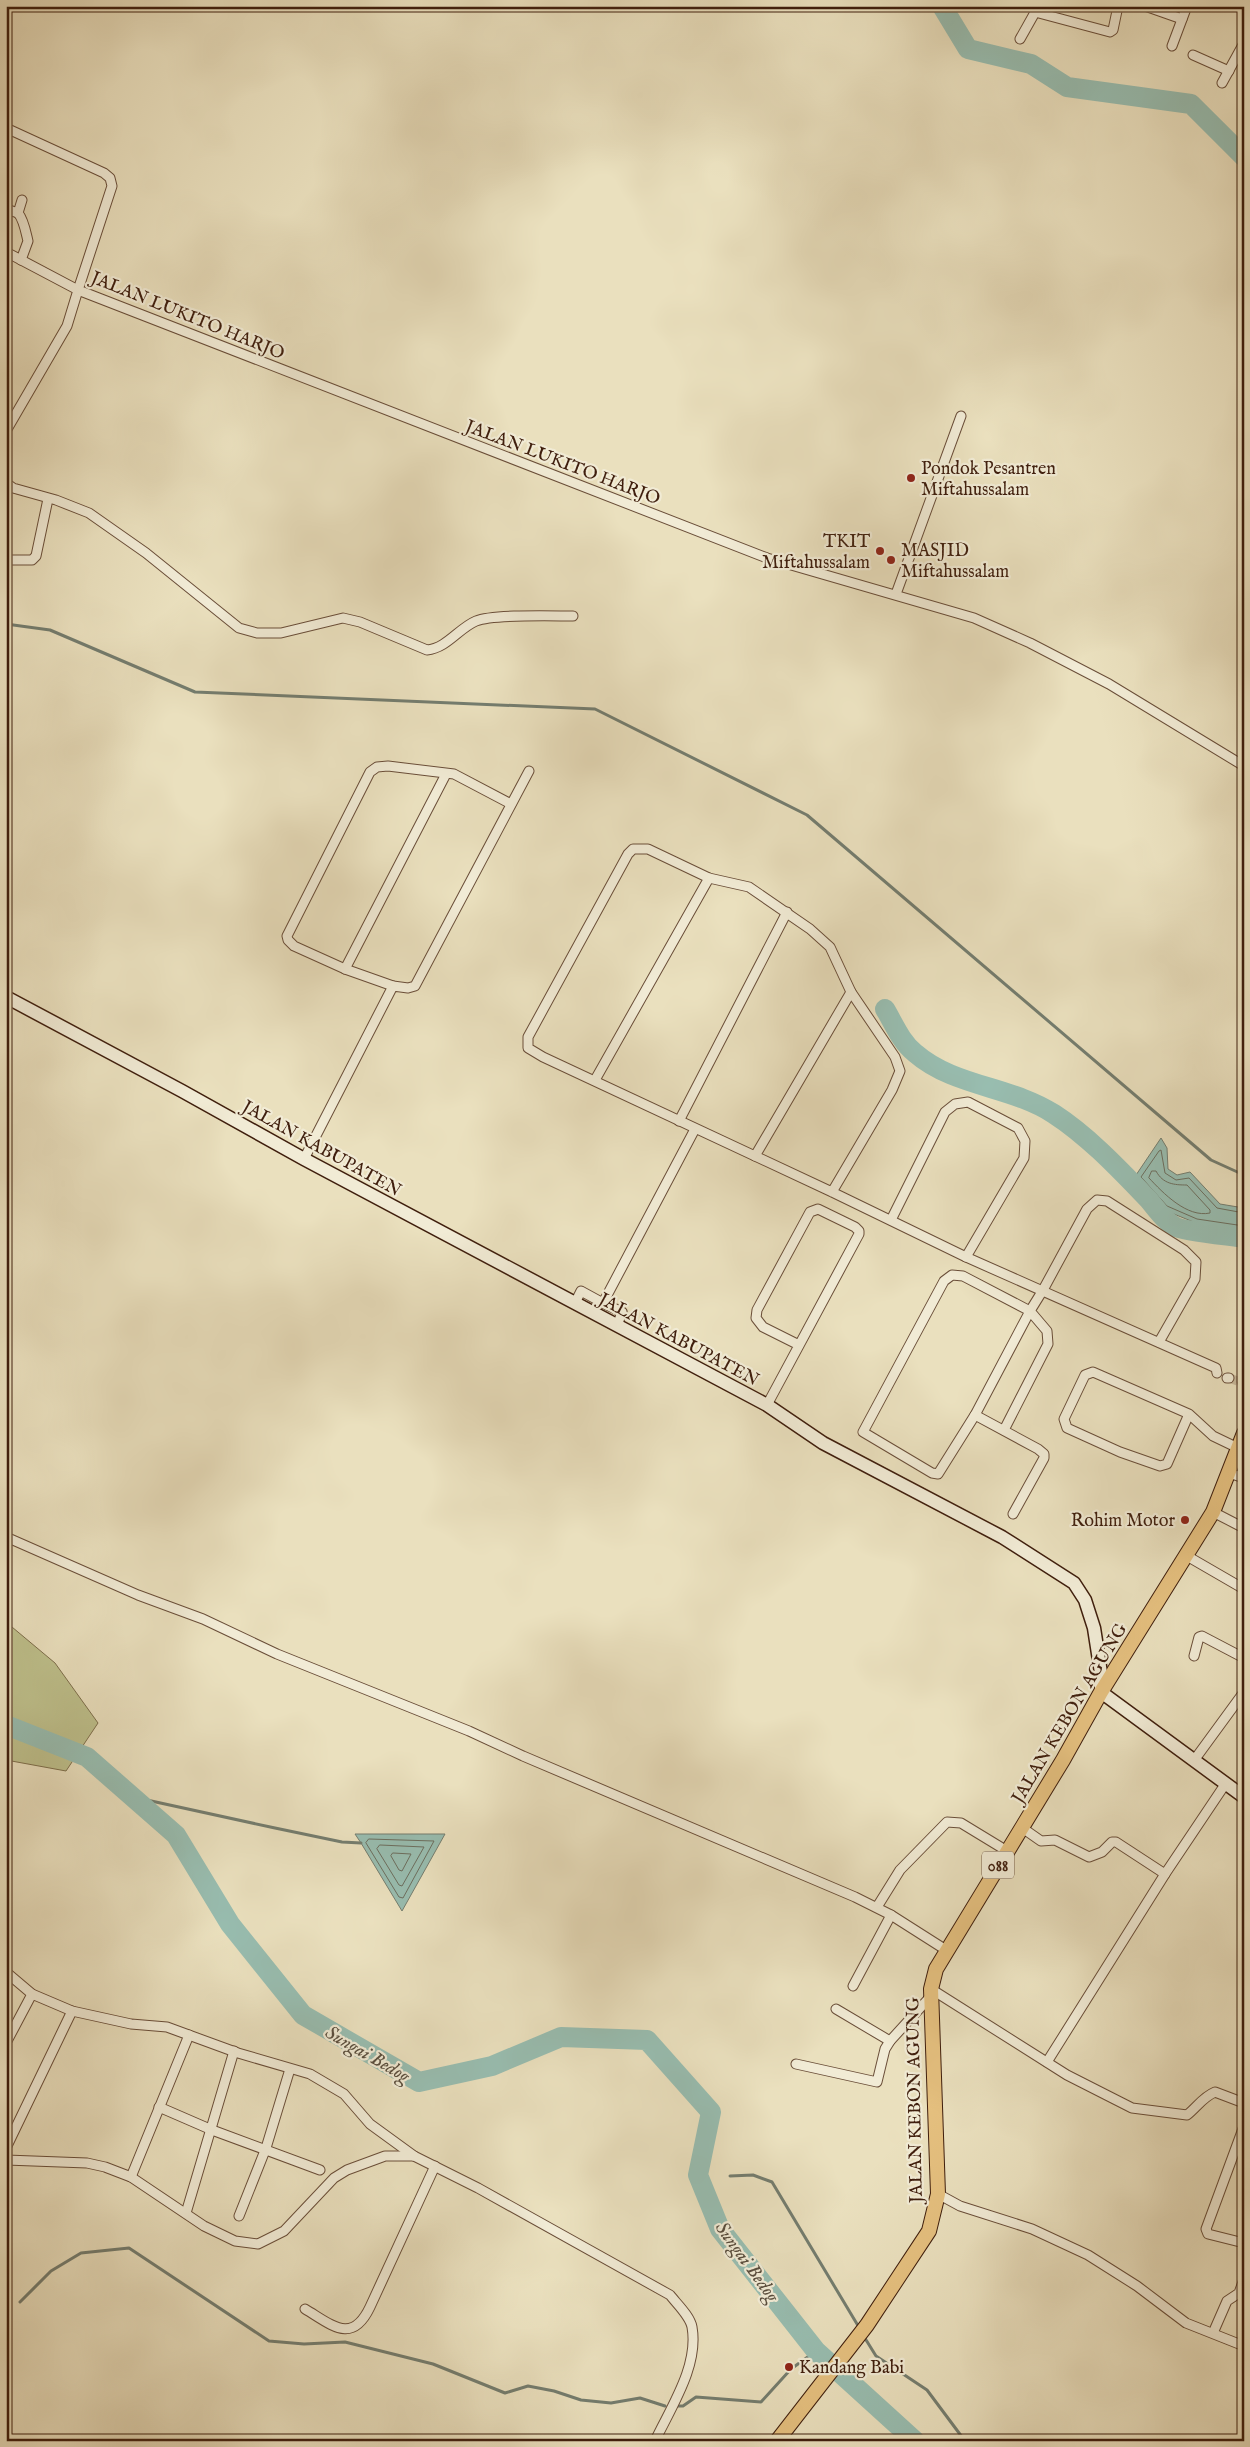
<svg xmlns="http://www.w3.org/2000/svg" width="1250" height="2447" viewBox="0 0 1250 2447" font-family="'IM FELL English',serif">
<rect width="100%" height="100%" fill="#eae0be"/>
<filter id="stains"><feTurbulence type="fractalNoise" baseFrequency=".004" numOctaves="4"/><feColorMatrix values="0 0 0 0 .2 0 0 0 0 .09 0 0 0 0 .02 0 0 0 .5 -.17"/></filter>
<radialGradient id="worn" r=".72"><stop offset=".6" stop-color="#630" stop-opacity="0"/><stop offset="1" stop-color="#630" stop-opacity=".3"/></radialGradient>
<path fill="#bec08c" stroke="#7e6f4c" d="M6 1622 55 1663 98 1723 66 1771 6 1760Z"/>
<g fill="#98bdb0" stroke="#747d6f">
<path d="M1161 1138 1167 1148 1168 1169 1177 1175 1190 1172 1220 1204 1244 1208V1231L1196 1223 1164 1210 1134 1178Z"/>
<path d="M355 1834H445L402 1911 361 1843Z"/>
</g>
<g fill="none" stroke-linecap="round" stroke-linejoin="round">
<g stroke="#6c6e5e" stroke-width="1">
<path d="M1152 1171H1156C1163 1184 1174 1185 1187 1185L1210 1210V1213C1187 1218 1163 1193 1149 1178Z"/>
<path d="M1244 1213 1217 1208 1189 1178 1176 1180 1165 1173 1161 1150 1159 1151 1141 1177 1167 1206 1197 1219 1244 1226"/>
<path d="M369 1839 434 1841 403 1898 399 1897 366 1843Z"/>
<path d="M380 1845 424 1847 402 1886 399 1885 377 1849Z"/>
<path d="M393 1853 411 1854 402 1871 399 1870 391 1856Z"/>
</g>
<g stroke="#747d6f" stroke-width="3">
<path d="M6 624 50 630 195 692 595 709 807 815 1211 1160 1244 1175"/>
<path d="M133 1797 275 1828 342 1842 361 1843"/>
<path d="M730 2176 753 2175 772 2182 860 2329"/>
<path d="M20 2302 51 2271 81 2253 129 2248 269 2341 304 2344 345 2342 433 2364 505 2393 528 2386 554 2391 581 2400 611 2403 640 2398 665 2406"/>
<path d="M863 2335 876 2356 927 2390 965 2441"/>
<path d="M677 2406H683L696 2397 761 2402 791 2369 816 2351"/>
<path d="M908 2441 910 2435"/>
</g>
<g stroke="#98bdb0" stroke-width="20">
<path d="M942 6 968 49 1031 64 1067 87 1191 104 1244 157"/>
<path d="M885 1009C894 1024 901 1042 915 1053 954 1087 1011 1086 1054 1114 1088 1136 1119 1169 1147 1198 1157 1209 1163 1220 1176 1227 1183 1231 1232 1236 1244 1238"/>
<path d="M6 1725 87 1757 176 1835 230 1924 303 2015 419 2082 492 2066 561 2037 647 2040 711 2112 698 2175 720 2229 816 2351 915 2441"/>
</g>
<path stroke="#c8b99b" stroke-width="9" stroke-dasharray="9 4.5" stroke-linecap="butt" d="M1229 1378 1243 1383"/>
<defs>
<g id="street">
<path d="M1145 6 1182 19"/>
<path d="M1035 12 1110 32 1113 30 1118 6"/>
<path d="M1020 39 1038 7"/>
<path d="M1172 46 1187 6"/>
<path d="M1193 55 1229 71"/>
<path d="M1222 83 1244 43"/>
<path d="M6 128 104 173 110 178 112 186 78 290 767 558 974 618 1030 643 1109 684 1244 766"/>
<path d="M6 209 18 213"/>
<path d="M6 252 78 290 67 326 6 431"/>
<path d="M21 260 28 241C26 233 24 220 18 213L22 200"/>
<path d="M6 483 13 488 56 500 89 513 146 553 239 628 257 633H281L343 618 360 622 427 650C447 648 459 628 476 621 493 614 552 616 573 616"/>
<path d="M6 560H32L36 556 48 499"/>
<path d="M896 594 961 416"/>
<path d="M345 969 446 774"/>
<path d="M393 986 345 969 294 946 288 940 287 936 370 772 377 767 388 766 454 774 511 804"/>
<path d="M595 1080 709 878"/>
<path d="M679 1121 787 912"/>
<path d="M755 1156 851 992"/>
<path d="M304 1159 393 986 408 988 415 986 529 771"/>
<path d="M832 1192 892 1090 900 1071 895 1057 851 992 830 947 810 929 749 887 709 878 648 849H633L628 854 528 1037V1048L543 1057 832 1192 966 1257 1216 1368 1217 1373"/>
<path d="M891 1220 945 1112 955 1104 968 1102 1018 1128 1025 1141 1024 1158 966 1257"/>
<path d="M952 1275 963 1276 1030 1311 975 1415 938 1474 932 1473 863 1432 944 1281Z"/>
<path d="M575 1303 581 1291 603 1303"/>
<path d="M617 1326 622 1312 603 1303 695 1129"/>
<path d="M1227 1378H1229"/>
<path d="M1243 1383H1244"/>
<path d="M767 1405 859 1234V1231L855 1227 818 1209 810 1212 757 1310 756 1318 763 1327 799 1345"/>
<path d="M1189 1414 1167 1464 1160 1466 1120 1452 1067 1428 1064 1419 1085 1375 1093 1372 1189 1414 1213 1436 1238 1448"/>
<path d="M975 1415 1038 1449 1044 1454V1458L1013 1514"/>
<path d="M1004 1430 1048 1344 1047 1331 1030 1311 1043 1290 1087 1209 1097 1200 1107 1201 1184 1250 1196 1262 1195 1279 1159 1342"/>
<path d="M1229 1473 1244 1478"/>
<path d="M1213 1512 1244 1528"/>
<path d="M6 1537 138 1595 203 1619 277 1654 469 1731 523 1756 855 1897 891 1915 946 1950"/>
<path d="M1187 1556 1244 1589"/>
<path d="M1194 1656 1199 1637 1202 1636 1244 1658"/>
<path d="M1195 1759 1244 1692"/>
<path d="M1021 1827 1041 1841 1055 1840 1089 1857 1102 1852 1112 1842H1116L1165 1874"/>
<path d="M877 1907 900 1870 947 1822 961 1823 1007 1851"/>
<path d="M6 1972 32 1994 72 2011 131 2024 167 2027 238 2053 310 2074 344 2094 370 2124 414 2156"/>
<path d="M853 1986 891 1915"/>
<path d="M931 1989 1067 2075 1132 2108 1187 2115C1197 2107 1203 2097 1215 2092L1244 2103"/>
<path d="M836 2009 890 2041"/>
<path d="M6 2043 32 1994"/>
<path d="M1047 2062 1165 1874 1226 1783"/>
<path d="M796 2064 877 2082 885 2049 890 2041 931 1996"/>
<path d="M159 2107 212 2130 320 2170"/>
<path d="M1244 2126 1206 2229 1208 2234 1244 2243"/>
<path d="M6 2148 72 2011"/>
<path d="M6 2160 87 2163 105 2167 131 2177 204 2226 235 2241 258 2244 284 2231 334 2178 347 2170 385 2156H414L478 2188 670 2295C677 2304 690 2316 692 2327 699 2366 671 2407 655 2441"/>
<path d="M131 2177 189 2035"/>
<path d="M938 2194 960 2206 1032 2229 1088 2255 1137 2286 1186 2323 1244 2346"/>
<path d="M186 2213 234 2051"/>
<path d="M239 2216 266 2148 290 2069"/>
<path d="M305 2309C332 2325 352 2345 370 2307L435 2166"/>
<path d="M1213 2333 1227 2301 1239 2293 1244 2279"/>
</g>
<path id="secondary" d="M6 997 182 1091 304 1159 767 1405 823 1443 1002 1537 1074 1583 1085 1600 1094 1628 1101 1673V1692L1244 1797"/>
<path id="primary" d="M777 2441 867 2325 929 2231 938 2194 931 1989 936 1969 1063 1760 1101 1692 1213 1512 1244 1433"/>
</defs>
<use href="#street" stroke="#6a4e39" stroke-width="11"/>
<use href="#secondary" stroke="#3f1e0d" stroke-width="15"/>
<use href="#primary" stroke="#3f1e0d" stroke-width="16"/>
<use href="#street" stroke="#f1ebd5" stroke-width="9"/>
<use href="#secondary" stroke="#f1ebd5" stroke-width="12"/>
<use href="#primary" stroke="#e5c07f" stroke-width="14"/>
</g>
<g fill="#8f2418" stroke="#f1ebd5" stroke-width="2">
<circle cx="911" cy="478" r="5"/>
<circle cx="880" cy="551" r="5"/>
<circle cx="891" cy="560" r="5"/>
<circle cx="1185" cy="1520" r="5"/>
<circle cx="789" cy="2367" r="5"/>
</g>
<g text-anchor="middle" stroke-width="4.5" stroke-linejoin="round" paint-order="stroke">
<rect fill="#f1ebd5" stroke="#745c49" stroke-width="1" x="982" y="1851.5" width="32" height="27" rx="4"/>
<g font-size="16" font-weight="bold" fill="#3f1e0d">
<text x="998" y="1871">088</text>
</g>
<g font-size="18" fill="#3f1e0d" stroke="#f1ebd5">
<text transform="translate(188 315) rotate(22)" y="6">JALAN LUKITO HARJO</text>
<text transform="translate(563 462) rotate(21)" y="6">JALAN LUKITO HARJO</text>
<text transform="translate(322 1148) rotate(29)" y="6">JALAN KABUPATEN</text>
<text transform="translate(679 1339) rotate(28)" y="6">JALAN KABUPATEN</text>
<text transform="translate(1069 1713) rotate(-59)" y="6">JALAN KEBON AGUNG</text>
<text transform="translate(914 2100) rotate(-91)" y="6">JALAN KEBON AGUNG</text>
</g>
<g font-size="18" fill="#3f1e0d" stroke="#f1ebd5" text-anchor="start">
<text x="921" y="474">Pondok Pesantren<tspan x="921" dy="21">Miftahussalam</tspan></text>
<text x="870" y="547" text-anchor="end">TKIT<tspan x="870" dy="21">Miftahussalam</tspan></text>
<text x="901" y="556">MASJID<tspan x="901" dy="21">Miftahussalam</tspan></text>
<text x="1175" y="1526" text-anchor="end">Rohim Motor</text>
<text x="799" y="2373">Kandang Babi</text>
</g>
<g font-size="19" font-style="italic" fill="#5a4e3e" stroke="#f1ebd5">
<text transform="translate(368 2053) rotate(30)" y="7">Sungai Bedog</text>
<text transform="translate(748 2261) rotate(54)" y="7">Sungai Bedog</text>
</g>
</g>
<rect width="1250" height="2447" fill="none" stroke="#eae0be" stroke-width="25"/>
<rect x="8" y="8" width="1235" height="2432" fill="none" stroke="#3f1e0d" stroke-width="2.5"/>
<rect x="12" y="12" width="1225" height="2422" fill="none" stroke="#3f1e0d"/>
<rect width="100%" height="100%" filter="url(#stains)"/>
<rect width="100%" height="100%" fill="url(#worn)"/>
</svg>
